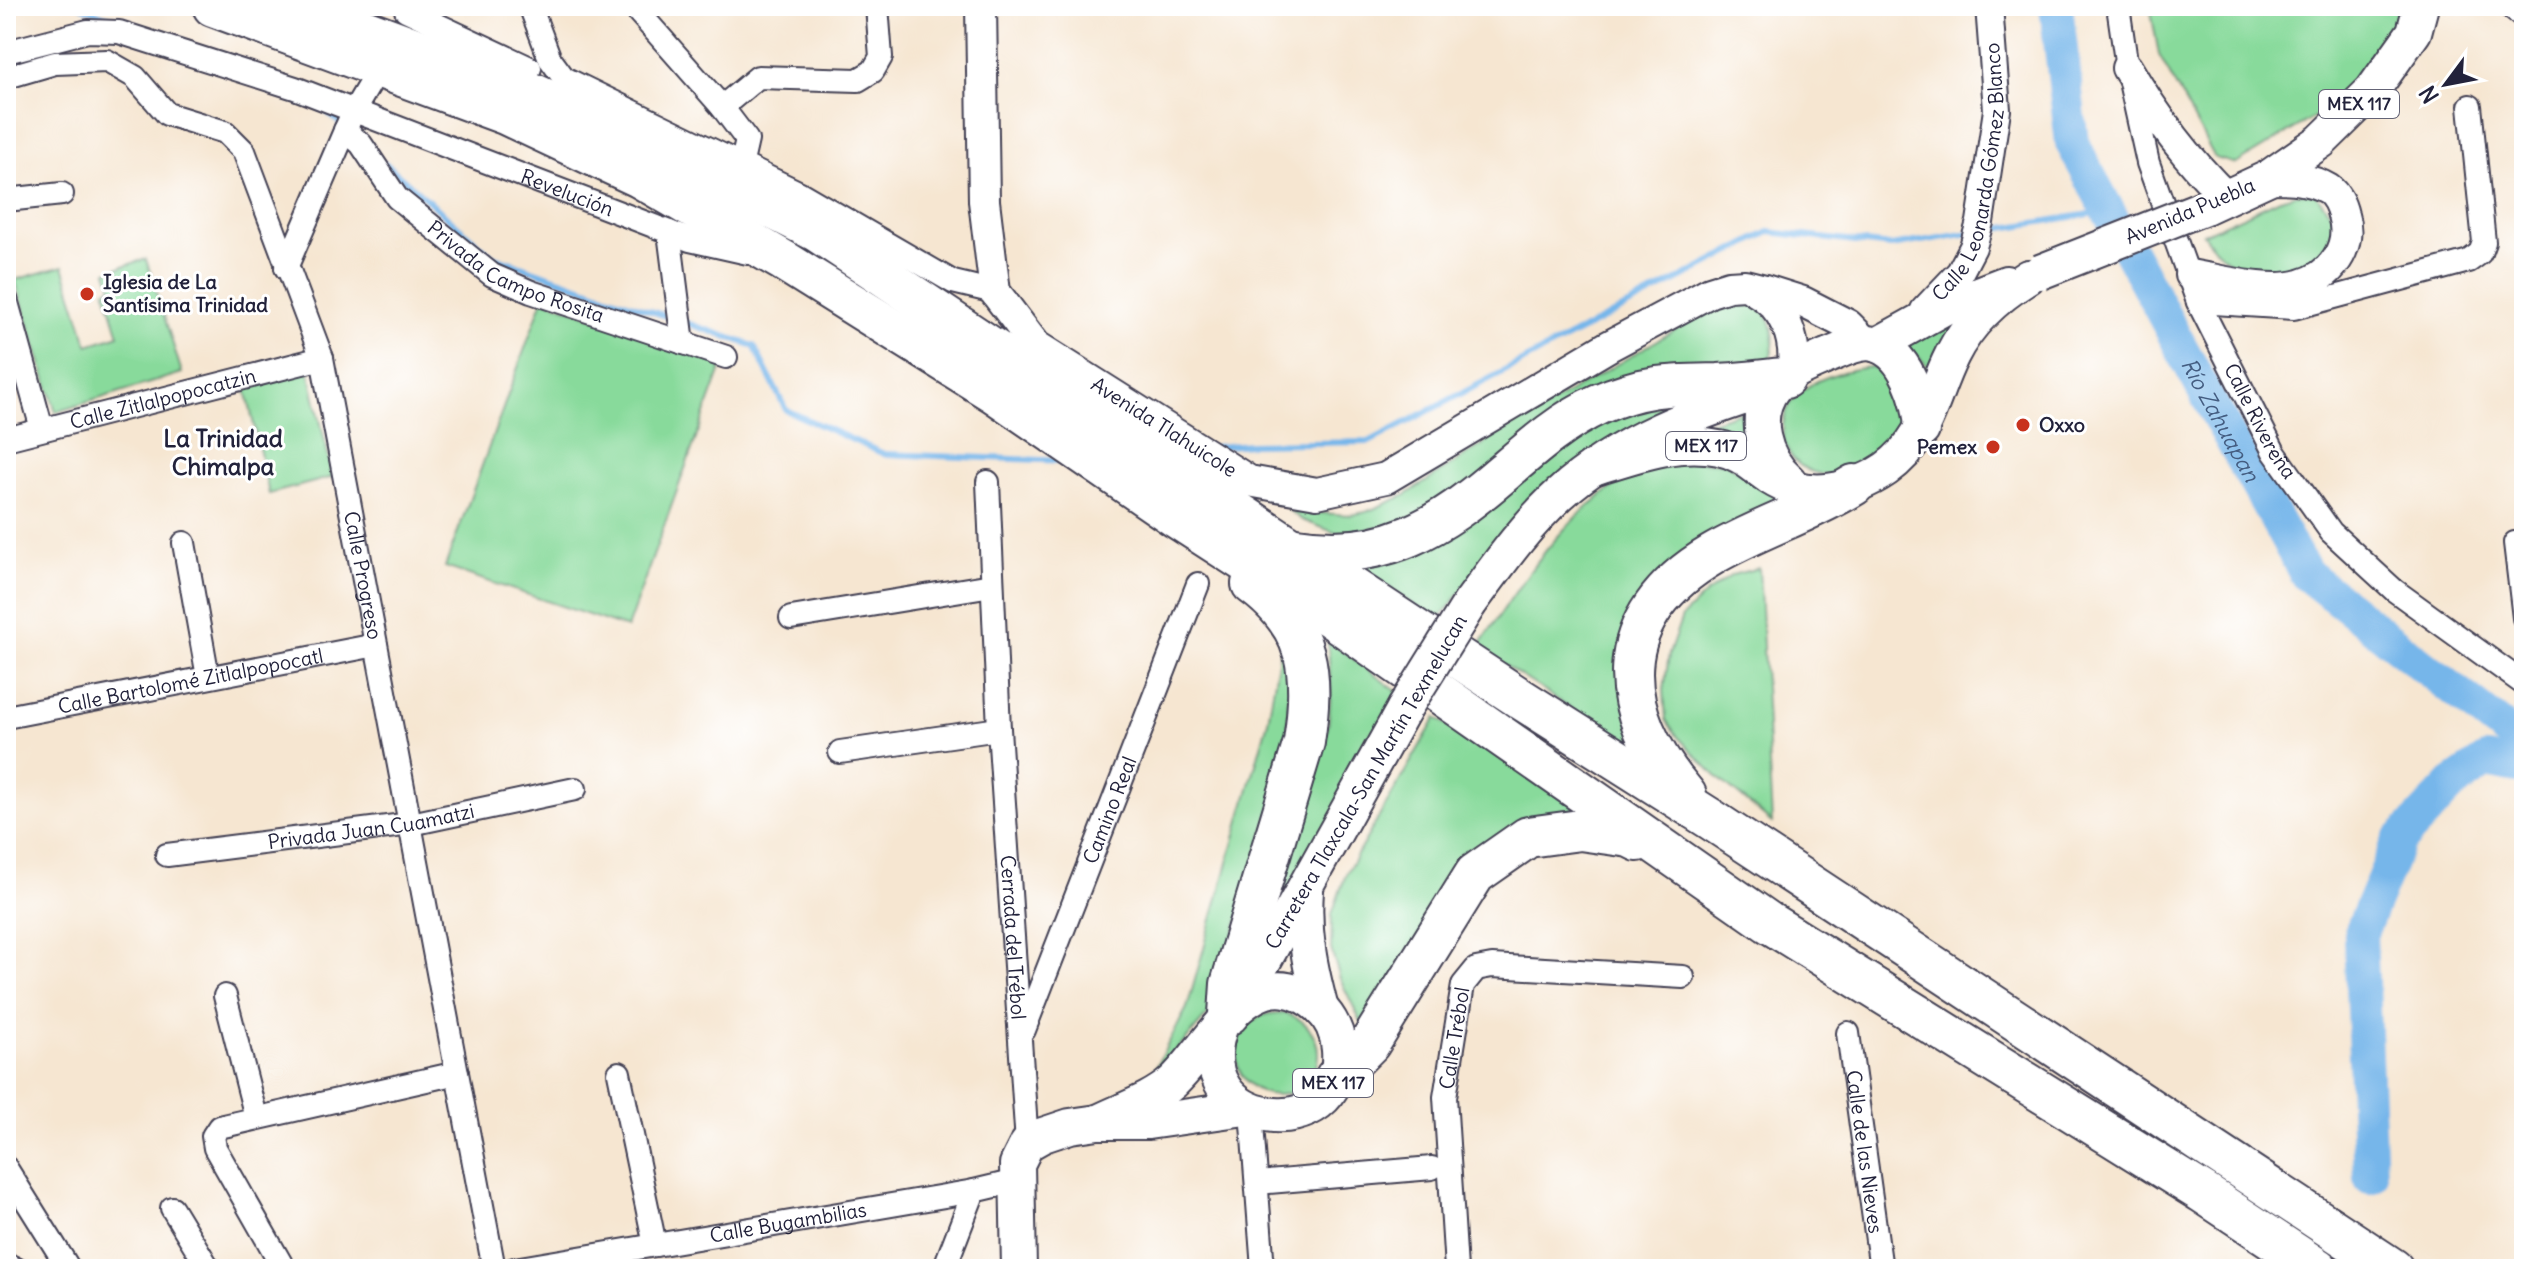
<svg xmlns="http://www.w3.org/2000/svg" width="2530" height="1275" viewBox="0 0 2530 1275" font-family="Delius,sans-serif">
<rect width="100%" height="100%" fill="#fff"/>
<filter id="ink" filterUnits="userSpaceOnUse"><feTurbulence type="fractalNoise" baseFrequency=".0125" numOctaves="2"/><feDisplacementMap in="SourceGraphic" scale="16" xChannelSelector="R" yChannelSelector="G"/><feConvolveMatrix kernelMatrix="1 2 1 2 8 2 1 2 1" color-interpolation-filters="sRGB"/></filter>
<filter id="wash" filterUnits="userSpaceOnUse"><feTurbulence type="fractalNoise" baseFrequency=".006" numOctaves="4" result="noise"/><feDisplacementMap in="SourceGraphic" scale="32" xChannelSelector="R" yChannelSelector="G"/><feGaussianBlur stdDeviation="1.8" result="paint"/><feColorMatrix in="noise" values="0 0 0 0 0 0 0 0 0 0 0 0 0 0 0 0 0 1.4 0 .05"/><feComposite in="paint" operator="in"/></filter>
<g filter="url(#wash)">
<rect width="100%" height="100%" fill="#f6e6d1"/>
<g fill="#88da9b" stroke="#557e6b" stroke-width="2">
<path d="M2150 6H2410L2385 54 2327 109 2236 164 2215 158 2159 55Z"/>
<path d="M2300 193 2316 194 2335 219 2326 256C2281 286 2235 280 2203 234L2280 199Z"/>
<path d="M146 259 182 373 56 412 15 280 63 266 88 345 119 335 105 290 112 287 107 271Z"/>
<path d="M543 299 723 364 627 628 445 567Z"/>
<path d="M1743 299C1749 302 1756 305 1761 309 1777 322 1776 348 1767 364L1659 374 1421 523 1336 533 1302 520 1290 511 1350 515 1366 512 1404 496 1494 437 1707 311 1726 301Z"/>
<path d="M1973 305 1933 376C1923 356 1910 350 1889 342Z"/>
<path d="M1872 367 1895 378 1913 415C1905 426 1896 447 1885 455 1878 459 1869 462 1862 465 1849 471 1836 477 1821 474 1779 467 1770 415 1803 390 1821 376 1850 369 1872 367Z"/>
<path d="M309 371 333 477 269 494 246 389Z"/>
<path d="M1701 396 1459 594 1438 621 1348 560 1572 427Z"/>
<path d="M1759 406 1755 451 1683 431Z"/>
<path d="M1669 459 1726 463 1787 501 1654 594 1632 748 1478 648C1529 571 1576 491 1669 459Z"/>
<path d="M1759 568 1772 823 1716 776 1678 737 1666 720 1664 690 1669 654 1682 617 1707 593 1732 575Z"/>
<path d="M1282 638 1290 652 1287 753 1212 1010 1185 1041 1152 1074 1187 1008 1268 721Z"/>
<path d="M1328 640 1403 696 1259 951 1328 726 1331 694Z"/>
<path d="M1436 718 1595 813 1532 825 1366 1032 1340 979 1331 949 1332 914 1346 874Z"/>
<circle cx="1277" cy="1054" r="41"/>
</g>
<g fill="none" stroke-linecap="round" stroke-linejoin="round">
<g stroke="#76b6ea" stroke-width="6">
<path d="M81 6 122 23"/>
<path d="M323 108 342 125"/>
<path d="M386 164 492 256 674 319"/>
<path d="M1985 231 2108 211"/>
<path d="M684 322 754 346 786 410 884 454 1068 461"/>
<path d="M1215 447 1250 444 1369 442 1769 232 1891 246 1970 233"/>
</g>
<g stroke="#76b6ea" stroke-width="34">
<path id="s1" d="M2056 6 2072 143 2202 387 2306 574 2524 745"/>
<path d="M2370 1177 2360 935 2399 841 2453 784 2486 761 2524 768"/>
</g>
</g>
</g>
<g filter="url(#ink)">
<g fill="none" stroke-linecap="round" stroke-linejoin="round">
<defs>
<g id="minor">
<path d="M633 6 722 107 747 140 742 162"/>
<path id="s2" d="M2118 6 2127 68 2148 163 2198 302 2274 452 2331 532 2394 590 2524 684"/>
<path d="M2509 6 2524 18"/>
<path d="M406 10 530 68"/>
<path d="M532 11 550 59 564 78 800 193 953 282 995 292"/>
<path id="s3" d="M6 52 88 31 119 32 295 88 690 240 748 253"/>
<path id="s4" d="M14 75 55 63 107 61 135 77 167 114 225 132 244 151 322 358 494 1269"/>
<path d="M722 107 758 77 858 80 873 71 881 57 877 6"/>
<path id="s5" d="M345 130 361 144 397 198 492 275 531 292 726 357"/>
<path d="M6 200 62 194"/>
<path d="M669 232 683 343"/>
<path d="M286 268 353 112 369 85"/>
<path d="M6 299 42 429"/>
<path d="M2198 302 2294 308 2469 261 2480 253 2484 242 2470 106"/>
<path id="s6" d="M6 439 322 358"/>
<path id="s7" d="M988 482 999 729 1027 1144"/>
<path d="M184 543 208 677"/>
<path d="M2515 543 2524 618"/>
<path d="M791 618 992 585"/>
<path id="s8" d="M6 717 376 645"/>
<path d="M840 752 999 729"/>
<path id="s9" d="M167 855 411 824 575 789"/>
<path d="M225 996 256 1117"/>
<path id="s10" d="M1024 1030 1198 584"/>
<path id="s11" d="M1848 1033 1881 1269"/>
<path d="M619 1073 655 1245"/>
<path d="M1251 1111 1263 1269"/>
<path d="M6 1168 69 1269"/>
<path d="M1257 1183 1432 1168"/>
<path d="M172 1208 209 1269"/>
<path d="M6 1264 16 1269"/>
<path d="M284 1269 215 1148 213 1136 219 1127 457 1073"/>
<path id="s12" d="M514 1269 974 1191 1016 1181"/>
<path d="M944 1269 974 1191"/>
<path id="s13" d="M1456 1269 1445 1097 1463 985 1476 969 1492 966 1683 977"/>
</g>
<g id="tertiary">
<path id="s14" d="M1924 310 1960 272 1973 247 1980 222 1997 110 1989 6"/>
</g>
<g id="secondary">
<path id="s15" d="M981 6 984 201 995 292 1036 346 1249 481 1317 493 1386 478 1609 346 1710 292 1729 286 1745 285 1765 290 1803 302 1848 325 1866 343"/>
<path d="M2127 68C2155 116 2187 159 2227 198"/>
<path d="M2190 275C2221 280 2269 294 2300 285 2331 277 2353 247 2343 215 2341 206 2336 195 2328 189 2310 178 2288 178 2268 178"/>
<path d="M1754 290C1785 306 1798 340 1792 374"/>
</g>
<g id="primary">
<path d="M2205 207 2268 178 2321 141 2372 91 2414 32 2421 6"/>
<path d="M1877 345 1949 305 2006 283"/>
<path d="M1593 468C1632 456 1677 439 1719 448 1740 452 1753 466 1771 478 1807 501 1853 492 1886 469 1929 438 1930 398 1952 355 1969 321 1996 297 2028 277"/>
<path d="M1789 481C1763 458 1751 417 1774 387 1786 372 1810 364 1827 356 1841 351 1858 340 1874 344 1906 352 1921 401 1922 430"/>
<path d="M1470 603C1498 565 1525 526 1560 494 1618 441 1699 411 1773 388"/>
<path d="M1306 890C1303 935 1310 967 1321 1009"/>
<path d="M1241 1002 1404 709"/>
<path d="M1098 1122C1122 1110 1153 1100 1173 1082 1212 1046 1253 950 1319 1007 1331 1018 1338 1034 1339 1050 1347 1148 1182 1132 1221 1025"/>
<path d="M1019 1269 1017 1164 1027 1144 1043 1135 1070 1126 1098 1122H1148L1245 1108"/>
</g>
<g id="motorway">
<path d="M213 6 505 114 639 177 784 261 995 393 1177 518 1332 618 1768 922 2202 1192 2318 1269"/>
<path d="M302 6 512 84 656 149 818 232 1292 548 1521 699 1709 818 2393 1269"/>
<path d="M1296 548C1385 562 1439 528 1505 471 1534 446 1564 420 1599 404 1644 384 1671 385 1718 384 1741 383 1763 380 1785 378"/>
<path d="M1686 795C1613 710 1607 617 1712 555 1758 528 1809 513 1854 485"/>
<path d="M1229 1014 1231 984 1304 742C1314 674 1311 627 1252 584"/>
<path d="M1336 1077 1370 1043 1475 874 1528 837 1580 830 1630 837 1638 841"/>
</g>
</defs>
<use href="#minor" stroke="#423f52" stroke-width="26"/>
<use href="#tertiary" stroke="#423f52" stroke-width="30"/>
<use href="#secondary" stroke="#423f52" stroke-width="34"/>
<use href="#primary" stroke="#423f52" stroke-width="38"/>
<use href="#motorway" stroke="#423f52" stroke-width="44"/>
<use href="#minor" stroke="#fff" stroke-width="22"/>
<use href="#tertiary" stroke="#fff" stroke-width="26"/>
<use href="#secondary" stroke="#fff" stroke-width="30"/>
<use href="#primary" stroke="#fff" stroke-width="34"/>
<use href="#motorway" stroke="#fff" stroke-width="40"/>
<defs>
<g id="primary-bridge">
<path d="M2040 272 2205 207"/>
<path d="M1404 709 1470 603"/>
</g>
</defs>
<use href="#primary-bridge" stroke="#423f52" stroke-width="38" stroke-linecap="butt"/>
<use href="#primary-bridge" stroke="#fff" stroke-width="34"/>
</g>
</g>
<g fill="#c8321e" stroke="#fff" stroke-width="3">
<circle cx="87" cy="294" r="8"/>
<circle cx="2023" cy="425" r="8"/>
<circle cx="1993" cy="447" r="8"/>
</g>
<g text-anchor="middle" stroke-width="6" stroke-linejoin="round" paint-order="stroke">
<g fill="#fff" stroke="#646476" stroke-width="2">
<rect x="2319" y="90" width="80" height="28" rx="6"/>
<rect x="1666" y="432" width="80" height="28" rx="6"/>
<rect x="1293" y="1069" width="80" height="28" rx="6"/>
</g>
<g font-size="18" font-weight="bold" fill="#22223b">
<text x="2359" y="110">MEX 117</text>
<text x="1706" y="452">MEX 117</text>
<text x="1333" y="1089">MEX 117</text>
</g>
<g font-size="20" fill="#22223b" stroke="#fff">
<text dy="7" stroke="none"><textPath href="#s14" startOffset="152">Calle Leonarda Gómez Blanco</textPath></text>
<text dy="7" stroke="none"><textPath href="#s3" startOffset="592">Revelución</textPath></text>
<text transform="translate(2190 211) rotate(-23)" y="7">Avenida Puebla</text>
<text dy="7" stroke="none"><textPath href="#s5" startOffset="228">Privada Campo Rosita</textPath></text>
<text dy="7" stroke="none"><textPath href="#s6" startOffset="162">Calle Zitlalpopocatzin</textPath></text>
<text dy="7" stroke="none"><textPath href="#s2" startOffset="442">Calle Rivereña</textPath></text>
<text dy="7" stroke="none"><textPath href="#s15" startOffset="506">Avenida Tlahuicole</textPath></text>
<text dy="7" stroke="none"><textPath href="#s4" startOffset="706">Calle Progreso</textPath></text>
<text dy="7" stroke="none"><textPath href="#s8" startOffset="188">Calle Bartolomé Zitlalpopocatl</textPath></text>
<text transform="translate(1366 782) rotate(-60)" y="7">Carretera Tlaxcala-San Martín Texmelucan</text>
<text dy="7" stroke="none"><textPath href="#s10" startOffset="236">Camino Real</textPath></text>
<text dy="7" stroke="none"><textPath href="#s9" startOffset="206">Privada Juan Cuamatzi</textPath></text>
<text dy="7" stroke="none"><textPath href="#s7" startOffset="456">Cerrada del Trébol</textPath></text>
<text dy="7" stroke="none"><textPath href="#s13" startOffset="232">Calle Trébol</textPath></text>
<text dy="7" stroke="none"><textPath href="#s11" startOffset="120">Calle de las Nieves</textPath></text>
<text dy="7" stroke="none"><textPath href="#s12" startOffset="278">Calle Bugambilias</textPath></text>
</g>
<g font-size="20" font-weight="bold" fill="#22223b" stroke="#fff" text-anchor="start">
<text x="103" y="289">Iglesia de La<tspan x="103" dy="23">Santísima Trinidad</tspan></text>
<text x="2039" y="432">Oxxo</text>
<text x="1977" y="454" text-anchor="end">Pemex</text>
</g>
<g font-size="22" font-style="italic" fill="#445d81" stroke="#fff">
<text dy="8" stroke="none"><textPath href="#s1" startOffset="452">Río Zahuapan</textPath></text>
</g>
<g font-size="24" font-weight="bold" fill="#22223b" stroke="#fff">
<text x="223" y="447">La Trinidad<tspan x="223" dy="28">Chimalpa</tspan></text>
</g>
</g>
<rect width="2530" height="1275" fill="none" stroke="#fff" stroke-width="32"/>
<g transform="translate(2446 84) rotate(238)" stroke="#ffffff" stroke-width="6" paint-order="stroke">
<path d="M0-6L14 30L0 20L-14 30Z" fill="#22223b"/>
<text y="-12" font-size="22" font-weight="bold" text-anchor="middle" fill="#22223b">N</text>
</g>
</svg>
